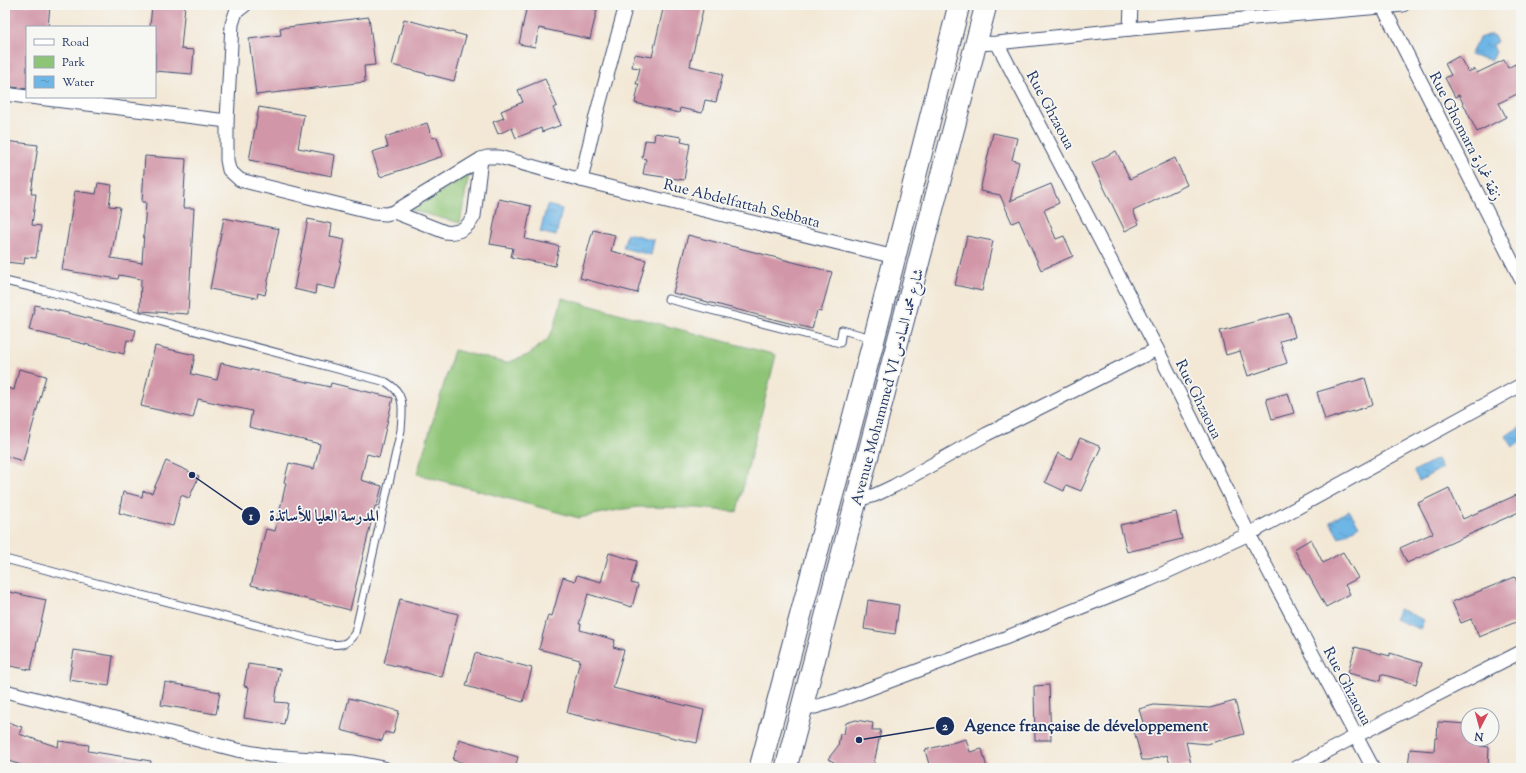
<svg xmlns="http://www.w3.org/2000/svg" width="1526" height="773" viewBox="0 0 1526 773" font-family="'Sorts Mill Goudy',Amiri,serif">
<defs>
<pattern id="water-ripples" width="26" height="14" patternUnits="userSpaceOnUse"><rect width="26" height="14" fill="#6eb6e6"/><path d="M2 4q2-2 4 0t4 0M15 11q2-2 4 0t4 0" fill="none" stroke="#5a94be"/></pattern>
</defs>
<rect width="100%" height="100%" fill="#f6f6f2"/>
<filter id="ink" filterUnits="userSpaceOnUse"><feTurbulence type="fractalNoise" baseFrequency=".025" numOctaves="2"/><feDisplacementMap in="SourceGraphic" scale="8" xChannelSelector="R" yChannelSelector="G"/><feConvolveMatrix kernelMatrix="1 2 1 2 8 2 1 2 1" color-interpolation-filters="sRGB"/></filter>
<filter id="wash" filterUnits="userSpaceOnUse"><feTurbulence type="fractalNoise" baseFrequency=".012" numOctaves="4" result="noise"/><feDisplacementMap in="SourceGraphic" scale="16" xChannelSelector="R" yChannelSelector="G"/><feGaussianBlur stdDeviation="0.9" result="paint"/><feColorMatrix in="noise" values="0 0 0 0 0 0 0 0 0 0 0 0 0 0 0 0 0 1.4 0 .05"/><feComposite in="paint" operator="in"/></filter>
<g filter="url(#wash)">
<rect width="100%" height="100%" fill="#f3e8d6"/>
<g fill="#8ec476" stroke="#547a6a">
<path d="M469 174 460 223 410 210Z"/>
<path d="M562 298 776 355 737 512 697 508 639 507 618 510 579 518 417 474 454 350 506 363 528 355 547 340 554 328Z"/>
</g>
<g fill="url(#water-ripples)" stroke="#4472a2">
<path d="M1488 35H1493L1497 41 1493 46 1496 52 1491 61C1484 57 1477 58 1470 55L1479 38Z"/>
<path d="M547 205 562 209 556 236 540 232Z"/>
<path d="M627 233 654 240 651 255 623 248Z"/>
<path d="M1521 426V442L1513 447 1506 436Z"/>
<path d="M1437 459 1442 468 1419 481 1414 471Z"/>
<path d="M1349 510 1359 526 1339 538 1330 522Z"/>
<path d="M1399 609 1424 620 1420 629 1394 619Z"/>
</g>
<g id="blocks">
<g fill="#d196a8">
<path d="M5 5H50L48 27H27V89L5 86Z"/>
<path d="M152 5H185L181 49 194 50 192 74 155 71V27H150Z"/>
<path d="M527 5H576L597 10 590 39 539 28 535 47 519 44Z"/>
<path d="M664 5H704L690 66 723 74 716 102 705 100 702 113 680 108 679 113 635 103 639 84H636L640 68 632 67 635 54 652 57Z"/>
<path d="M369 17 375 65 364 66 365 82 256 95 249 39 281 35 280 28Z"/>
<path d="M404 19 466 36 454 81 392 65Z"/>
<path d="M1459 56 1468 72 1475 69 1477 73 1504 60 1508 68 1515 64 1521 76V92L1499 103 1506 117 1477 132 1459 95 1455 97 1445 78 1451 75 1445 64Z"/>
<path d="M545 79 557 106 553 108 561 125 542 132 541 128 516 138 512 128 498 134 493 122 504 118 501 111 523 102 518 90Z"/>
<path d="M259 107 304 115 298 148 335 155 332 176 249 160Z"/>
<path d="M427 123 432 138 437 137 443 156 380 177 372 152 388 147 385 137Z"/>
<path d="M655 133 682 137 681 142 690 144 684 180 643 174 646 159 642 158 645 140 654 141Z"/>
<path d="M993 133 1017 138 1012 160 1019 162 1010 201 1051 184 1059 203 1044 210 1056 239 1064 236 1073 256 1041 270 1019 220 1012 223 1000 195 980 191Z"/>
<path d="M5 141 38 145 31 194H36L32 225 41 226 36 258 25 257 24 264 5 262Z"/>
<path d="M1116 151 1130 179 1175 158 1187 185 1133 211 1139 224 1125 231 1092 163Z"/>
<path d="M145 156 186 159 183 208H194L188 314 140 311 141 279 119 275 118 279 62 270 75 191 96 194 98 183 112 185 109 206 120 207 111 258 142 263 146 202H142Z"/>
<path d="M499 199 531 206 525 239 559 246 555 266 511 257 513 248 490 244Z"/>
<path d="M224 218 279 229 265 295 258 293 257 298 210 289Z"/>
<path d="M308 219 332 224 330 237 345 240 335 289 316 285 315 294 294 289Z"/>
<path d="M593 230 615 235 611 251 646 260 637 293 580 278Z"/>
<path d="M688 235 832 272 821 312 817 311 812 329 673 293Z"/>
<path d="M967 236 993 241 982 291 955 285Z"/>
<path d="M35 305 136 330 133 341 127 340 124 354 29 330Z"/>
<path d="M1289 313 1295 337 1280 341 1287 363 1248 376 1240 351 1226 355 1220 331Z"/>
<path d="M155 346 195 355 191 374 217 380 221 363 330 387 331 383 393 398 379 457 367 454 361 480 382 486 377 506H375L350 610 251 585 266 529 275 531 286 483 284 482 289 463 314 469 320 444 249 427 252 411 198 399 193 418 141 406Z"/>
<path d="M19 369 46 376 23 461 5 456V387L14 390Z"/>
<path d="M1365 378 1373 405 1325 420 1317 392Z"/>
<path d="M1288 393 1294 413 1272 419 1266 399Z"/>
<path d="M1080 438 1101 447 1081 491 1066 485 1064 491 1045 482 1058 453 1071 459Z"/>
<path d="M166 461 199 476 189 498 181 495 173 526 119 513 123 492 142 497 143 491 152 493Z"/>
<path d="M1449 488 1463 519 1521 493V511L1407 563 1400 548 1433 533 1418 503Z"/>
<path d="M1176 512 1182 539 1127 552 1120 525Z"/>
<path d="M1311 539 1323 563 1343 552 1358 578 1345 585 1350 594 1326 607 1294 549Z"/>
<path d="M609 553 637 561 631 583 638 585 632 607 588 594 579 624H581L580 630 615 640 613 647 624 650 613 688 704 710 697 743 567 713 580 660 539 649 548 615 552 616 563 577 575 581 577 575 601 582Z"/>
<path d="M1515 577 1521 591V620L1479 637 1471 619 1461 623 1452 602Z"/>
<path d="M5 591 46 600 31 670 5 665Z"/>
<path d="M400 599 458 614 442 677 384 663Z"/>
<path d="M868 600 899 605 895 634 864 629Z"/>
<path d="M1355 647 1390 656V653L1422 663 1416 684 1381 674 1380 681 1348 673Z"/>
<path d="M74 650 113 656 109 686 69 680Z"/>
<path d="M475 653 532 668 523 702 466 686Z"/>
<path d="M248 664 280 669 275 702 288 703 284 724 244 718 249 687 244 686Z"/>
<path d="M165 682 220 692 216 714 161 705Z"/>
<path d="M1049 685 1051 740H1035L1034 686Z"/>
<path d="M349 698 399 711 393 734 385 732 382 741 341 730Z"/>
<path d="M1235 701 1244 734 1207 744 1186 742 1191 764 1179 767H1171L1167 755 1149 760H1142L1134 731 1145 729 1139 709 1154 705 1210 708Z"/>
<path d="M856 720 873 723 872 730H881L873 768H831L834 762 828 759 838 746 840 734H844L846 723Z"/>
<path d="M5 721 22 727 19 734 58 747 59 741 89 745 88 751 151 761 150 768H31L5 760Z"/>
<path d="M1438 722 1468 724V739H1481L1480 746 1489 747 1488 768H1408L1410 749 1434 751 1435 738H1437Z"/>
<path d="M459 739 518 757 515 768H465L466 764 453 760Z"/>
<path d="M966 739 970 752 982 749 987 768H930L925 750Z"/>
</g>
</g>
</g>
<g filter="url(#ink)">
<use href="#blocks" fill-opacity="0" stroke="#3b4b70" stroke-width="1"/>
<g fill="none" stroke-linecap="round" stroke-linejoin="round">
<defs>
<g id="lane">
<path d="M5 281 43 290 386 382C407 394 402 410 401 430L355 633C346 646 343 645 328 644L5 559"/>
<path d="M668 299 840 343 842 330 872 338"/>
</g>
<g id="street">
<path d="M245 5 236 12 232 24 227 121V160L229 170 240 180 373 213 386 214 394 212 481 159 487 157H499L581 180 895 257"/>
<path d="M1383 7 1521 279"/>
<path d="M1130 29 1131 5"/>
<path d="M997 43 1157 349 1249 534 1373 768"/>
<path d="M976 44 997 43 1130 29 1403 5"/>
<path d="M5 94 27 97"/>
<path d="M30 97 227 121"/>
<path d="M581 180 596 116 626 5"/>
<path d="M394 212 445 232C458 234 468 228 474 216L481 159"/>
<path d="M857 500 875 495 894 486 987 434 1157 349"/>
<path d="M5 691 237 750 270 756 354 762 384 768"/>
<path d="M803 707H815L842 699 1005 638 1149 580 1249 534 1521 385"/>
<path d="M1296 768 1356 736 1521 652"/>
</g>
<g id="primary">
<path d="M760 768 874 339 959 5"/>
<path d="M786 768 986 5"/>
</g>
</defs>
<use href="#lane" stroke="#3b4b70" stroke-width="9"/>
<use href="#street" stroke="#3b4b70" stroke-width="15"/>
<use href="#primary" stroke="#3b4b70" stroke-width="23"/>
<use href="#lane" stroke="#fff" stroke-width="7"/>
<use href="#street" stroke="#fff" stroke-width="13"/>
<use href="#primary" stroke="#fff" stroke-width="21"/>
</g>
</g>
<g text-anchor="middle" stroke-width="3.5" stroke-linejoin="round" paint-order="stroke">
<g font-size="15" fill="#1b2f5e" stroke="#f6f6f2">
<text transform="translate(1051 110) rotate(62)" y="5">Rue Ghzaoua</text>
<text transform="translate(1466 136) rotate(63)" y="5">Rue Ghomara زنقة غمارة</text>
<text transform="translate(742 203) rotate(14)" y="5">Rue Abdelfattah Sebbata</text>
<text transform="translate(887 387) rotate(-75)" y="5">Avenue Mohammed VI شارع محمد السادس</text>
<text transform="translate(1199 399) rotate(64)" y="5">Rue Ghzaoua</text>
<text transform="translate(1348 686) rotate(62)" y="5">Rue Ghzaoua</text>
</g>
</g>
<path fill="none" stroke="#1b2f5e" stroke-width="1.5" d="M192 475L251 516M859 740L945 726"/>
<g fill="#1b2f5e" stroke="#f6f6f2" stroke-width="1.5">
<circle cx="192" cy="475" r="4"/>
<circle cx="859" cy="740" r="4"/>
<circle cx="251" cy="516" r="10"/>
<circle cx="945" cy="726" r="10"/>
</g>
<g font-size="12" text-anchor="middle" font-weight="bold" fill="#fff">
<text x="251" y="520">1</text>
<text x="945" y="730">2</text>
</g>
<g font-size="16" text-anchor="middle" font-weight="bold" fill="#1b2f5e" stroke="#f6f6f2" stroke-width="3.5" stroke-linejoin="round" paint-order="stroke">
<text x="324" y="521">المدرسة العليا للأساتذة</text>
<text x="1086" y="731">Agence française de développement</text>
</g>
<rect width="1526" height="773" fill="none" stroke="#f6f6f2" stroke-width="20"/>
<rect x="26" y="26" width="130" height="72" fill="#f6f6f2" stroke="#9ea6b7"/>
<rect x="34" y="39" width="20" height="6" fill="#ffffff" stroke="#9ea6b7"/>
<text x="62" y="46" font-size="12" fill="#1b2f5e">Road</text>
<rect x="34" y="56" width="20" height="12" fill="#8ec476" stroke="#9ea6b7"/>
<text x="62" y="66" font-size="12" fill="#1b2f5e">Park</text>
<rect x="34" y="76" width="20" height="12" fill="url(#water-ripples)" stroke="#9ea6b7"/>
<text x="62" y="86" font-size="12" fill="#1b2f5e">Water</text>
<g transform="translate(1480 727) rotate(186)"><circle r="19" fill="#f6f6f2" stroke="#9ea6b7"/>
<path d="M0-3L7 15L0 10L-7 15Z" fill="#d1495b"/>
<text y="-6" font-size="11" font-weight="bold" text-anchor="middle" fill="#1b2f5e">N</text>
</g>
</svg>
